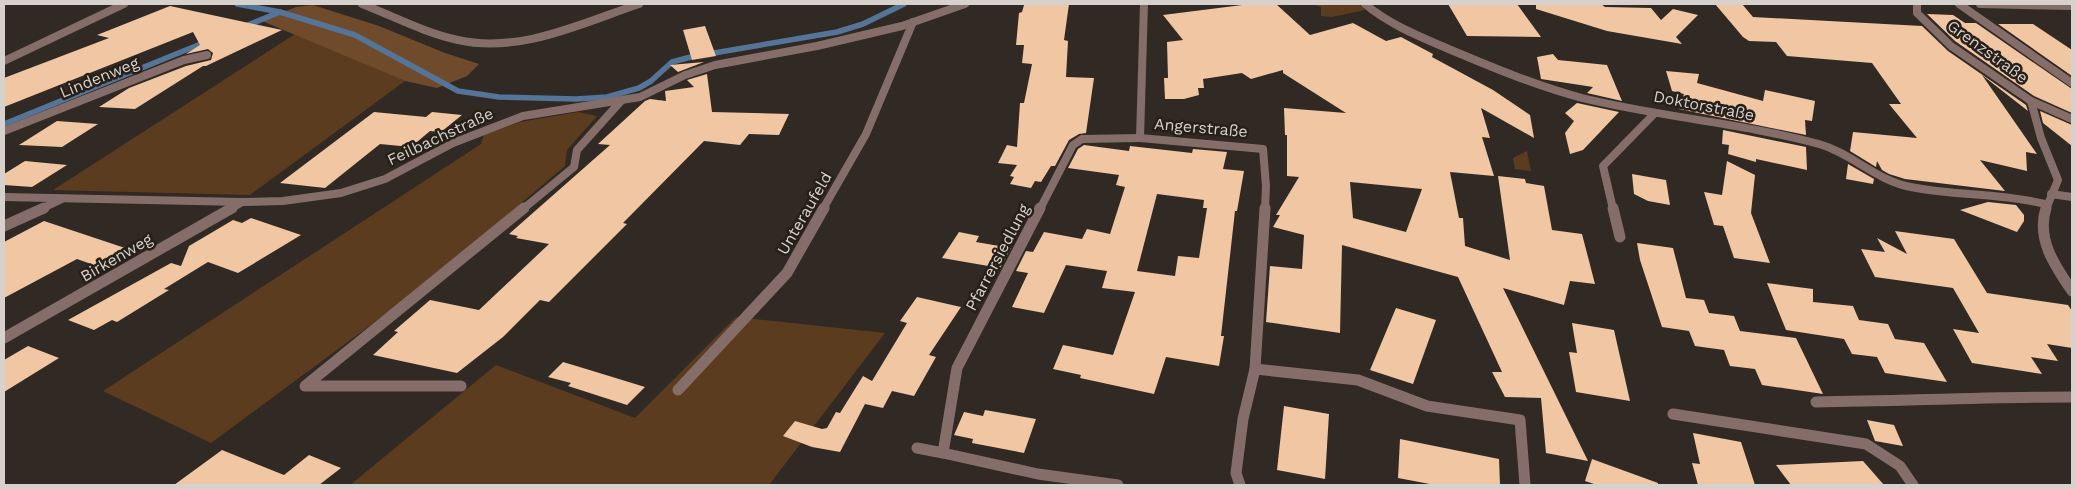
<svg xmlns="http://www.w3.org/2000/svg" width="2076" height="489" viewBox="0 0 2076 489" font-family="'Work Sans',sans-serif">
<rect width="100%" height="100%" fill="#312923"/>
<g fill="#5c3c1e">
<path d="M1312 4H1359L1365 10 1332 17 1321 16V7Z"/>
<path d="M295 34 405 81 250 195 53 190Z"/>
<path d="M578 112 597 116 567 150 565 166 422 287 211 443 103 391 481 144 484 135 520 122Z"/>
<path d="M1527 151 1531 171 1515 169 1513 158Z"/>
<path d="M736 317 885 333 769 485H350L496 365 635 418Z"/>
</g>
<path fill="#6f4b2c" d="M313 5 379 26 445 53 479 64 467 76 437 88 405 81 262 21 296 7Z"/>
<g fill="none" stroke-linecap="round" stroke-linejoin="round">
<g stroke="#547598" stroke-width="5.5">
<path d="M237 4 280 12 355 35 458 91 499 97 576 99 607 97 639 88 651 81 672 62 691 57"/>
<path d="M243 27 280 12"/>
<path d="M714 53 837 32 863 24 904 4"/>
<path d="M4 124 208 41"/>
</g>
</g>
<g fill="#f0c6a3" fill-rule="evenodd">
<path d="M1069 4 1064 40 1068 41 1066 77 1094 78 1086 133 1079 134 1069 140 1055 166H1051L1041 182 1035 181 1031 188 1010 184 1014 177 1010 176 1017 165 998 163 1007 145 1017 147 1020 103H1024L1032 64 1022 63 1024 45H1016L1019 13 1022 12 1024 5Z"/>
<path d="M1250 4H1276L1310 35 1353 23 1386 41 1401 37 1433 54 1432 57 1493 90 1530 115 1534 138 1481 108 1490 138 1482 137 1494 176 1450 172 1459 218H1463L1465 246 1510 260 1498 176 1525 179 1526 183 1544 186 1552 230 1582 234 1595 284 1570 281 1564 305 1503 288 1588 461 1546 453 1541 398 1505 397 1492 372H1502L1458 277 1342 245 1340 333 1266 322 1270 266 1302 269 1304 235 1273 227 1280 215H1276L1299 177 1287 176V135H1285L1284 108 1346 113 1283 73V70L1251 79 1242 73 1203 79 1204 88H1198L1199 95 1184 99H1165L1164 78H1168L1167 42 1183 40 1163 15ZM1350 182 1422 189 1406 232 1353 218Z"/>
<path d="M1448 4H1517L1541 37 1467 36Z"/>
<path d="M1536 4H1601L1605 7 1651 8 1661 20 1673 9 1698 15 1676 37 1682 44 1607 31 1536 9Z"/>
<path d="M1715 4H1742L1753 17 1922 26 1948 51 2026 105 2028 111 1982 75 2037 154 2026 152 2027 171 1980 160 2005 191 1905 179 1889 174 1882 170 1877 161 1876 167 1850 151 1853 132 1917 138 1889 104H1901L1872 63 1787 56 1776 42 1749 41 1743 37Z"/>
<path d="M170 6 282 30 206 66H203L135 109 99 107 129 88 186 66 211 60 213 53 208 49 186 54 200 45 193 32 4 107V78L109 38 97 35Z"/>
<path d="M1927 14 1953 15 1965 23H1976L2072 89V113L2034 96 1955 41Z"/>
<path d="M1998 24H2033L2072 50V76Z"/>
<path d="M705 26 716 56 692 60 683 30Z"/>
<path d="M1553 54 1558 60 1607 65 1622 101 1587 93 1593 87 1541 79 1537 57Z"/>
<path d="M704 62 678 72 670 65Z"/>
<path d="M1666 71 1699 74 1697 83 1763 101 1765 90 1815 101 1812 121 1805 120 1806 135 1679 109 1684 94 1672 91Z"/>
<path d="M707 74 712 112 789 114 779 135 749 134 740 145 704 141 623 223 627 224 549 302 540 300 503 337 457 373 373 355 398 332 394 331 430 300 479 310 549 244 516 238 518 236 509 234 610 145 598 144 645 101 650 99 666 101 665 91 694 87 687 80Z"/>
<path d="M1577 103 1619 112 1583 150 1570 154 1565 133 1574 121 1565 113Z"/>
<path d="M2040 111 2072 125V146L2043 123Z"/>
<path d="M374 112 426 117 432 112 462 115 441 132 430 131 411 147 380 144 325 188 280 183Z"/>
<path d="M57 121 98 124 62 147 19 145Z"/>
<path d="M1723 130 1806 147 1807 170 1756 159V162L1728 154 1729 145 1722 144Z"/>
<path d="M1084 145 1129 151 1130 146 1192 153 1193 149 1227 152 1223 169 1244 171 1237 211H1235L1221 336H1224L1219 366 1166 357 1154 394 1080 378 1081 375 1053 369 1063 345 1113 355 1135 292 1102 288 1107 271 1066 265 1044 313 1012 307 1028 273 1016 271 1026 251 1033 252 1044 232 1082 239 1087 229 1110 234 1125 187 1116 185 1119 175 1068 168 1078 149ZM1157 194 1204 200 1203 208H1207L1199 258 1178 256 1175 276 1137 271Z"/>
<path d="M25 161 67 165 32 187 4 185V174Z"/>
<path d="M1727 161 1755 175 1751 213 1770 263 1734 258 1723 226 1714 225 1704 192 1722 195Z"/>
<path d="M1848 164 1874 179 1873 184 1846 179Z"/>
<path d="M1632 174 1666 180 1670 205 1648 201 1634 194Z"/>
<path d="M1988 202 2016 205 2024 215V221L2017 232 1960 210Z"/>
<path d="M251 218 301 235 238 273 208 262 164 289 169 290 117 322 112 320 94 330 68 320 171 263 181 266 189 246 233 220 242 223Z"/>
<path d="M44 221 125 248 94 265 77 259 4 298V242Z"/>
<path d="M1895 231 1954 239 1987 293 2068 305 2072 311V348L2047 344 2058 361 2031 357 2042 374 1972 363 1953 329 1979 333 1953 288 1875 277 1861 249 1885 252 1877 238 1907 254Z"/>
<path d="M959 232 979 236 976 242 1011 248 1000 268 942 258Z"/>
<path d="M1637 243 1673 248 1686 298 1704 300 1709 313 1734 316 1740 331 1796 338 1823 394 1762 385 1755 369 1730 366 1724 350 1695 346 1689 331 1662 327 1640 260Z"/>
<path d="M1767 283 1813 289V302L1853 306 1859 320 1888 324 1895 339 1924 343 1947 382 1885 373 1877 357 1852 354 1844 339 1786 330Z"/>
<path d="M917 297 961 307 929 355 936 357 914 396 892 391 883 408 865 404 840 452 812 447 783 436 795 421 822 429 827 428 836 412 840 413 863 376 872 381 907 323 900 321Z"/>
<path d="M1396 308 1436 320 1413 384 1370 370Z"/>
<path d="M1572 323 1614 330 1630 401 1576 392 1569 352 1577 353Z"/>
<path d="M28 346 59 358 4 392V360Z"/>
<path d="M563 362 583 368 645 387 627 405 568 386 571 383 548 377Z"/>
<path d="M1284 406 1329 414 1325 479 1277 470Z"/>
<path d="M985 410 1036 419 1024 453 972 443 973 439 954 435 964 412 983 416Z"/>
<path d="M1867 420 1894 425 1903 446 1875 441Z"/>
<path d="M1693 433 1741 442 1755 485H1698L1692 463 1700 464Z"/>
<path d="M1400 439 1499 459 1500 485H1435L1398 478Z"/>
<path d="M222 450 284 475 309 455 341 468 319 485H174Z"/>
<path d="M1592 459 1658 483V485H1597L1585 481Z"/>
<path d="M1863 461 1884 485H1791L1776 465Z"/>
</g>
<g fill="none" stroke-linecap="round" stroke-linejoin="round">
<g stroke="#856e6a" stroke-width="8">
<path d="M362 4C393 16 425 33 458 40 520 54 582 23 639 4"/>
<path d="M1144 4 1140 138 1263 149 1266 186 1265 209"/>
<path d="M1365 4C1390 25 1421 37 1451 50 1494 68 1537 86 1582 98 1660 117 1741 123 1819 144 1851 153 1877 181 1911 187 1955 196 2001 193 2045 204"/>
<path d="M1917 4V13L1951 46 2031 101 2072 119"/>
<path d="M1959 4 2072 83"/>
<path d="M1980 4 2072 6"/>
<path d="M2031 101 2041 138 2058 180 2046 209"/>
<path d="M4 131 184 60 207 55"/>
<path d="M2051 194 2072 197"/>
<path d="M4 197 242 202 283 201 341 193 385 179 453 143 523 116 640 97 685 75 715 65 817 46 902 26 965 4"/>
<path d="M41 209 62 199"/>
<path d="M230 209 242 202"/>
<path d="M523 209 574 167 577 150 621 101"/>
<path d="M823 209 866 134 913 22"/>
<path d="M1040 209 1073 145 1082 139 1140 138"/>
<path d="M1613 209 1603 166 1655 113"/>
</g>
<g stroke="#856e6a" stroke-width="11">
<path d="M1040 208 957 368 943 453 1038 474 1118 485"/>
<path d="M1613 208 1620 237"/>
<path d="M2046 208C2036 239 2055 266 2072 291"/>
<path d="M4 226 44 208"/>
<path d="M4 338 232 208"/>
<path d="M1255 369 1358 380 1427 406 1520 420 1525 485"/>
<path d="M461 386H305L524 208"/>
<path d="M678 390 787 273 824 208"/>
<path d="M1816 402C1902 401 1986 397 2072 397"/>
<path d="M1673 414 1866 444 1900 466 1913 485"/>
<path d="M917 448 943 453"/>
<path d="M1240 485 1236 473 1243 419 1255 369 1265 208"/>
</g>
<path stroke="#856e6a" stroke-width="8" d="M4 61 124 4"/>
</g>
<g text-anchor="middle" stroke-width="5" stroke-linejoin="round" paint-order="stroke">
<g font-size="16" fill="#d6d1cd" stroke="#272019">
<text transform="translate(1988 51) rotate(36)" y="6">Grenzstraße</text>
<text transform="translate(99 77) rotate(-22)" y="6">Lindenweg</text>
<text transform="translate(1704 105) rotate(11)" y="6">Doktorstraße</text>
<text transform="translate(1201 127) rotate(5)" y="6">Angerstraße</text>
<text transform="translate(440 136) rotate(-25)" y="6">Feilbachstraße</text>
<text transform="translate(804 213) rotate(-60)" y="6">Unteraufeld</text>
<text transform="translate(116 257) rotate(-30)" y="6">Birkenweg</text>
<text transform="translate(997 257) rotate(-62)" y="6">Pfarrersiedlung</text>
</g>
</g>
<rect width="2076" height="489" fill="none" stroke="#d6d1cd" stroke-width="10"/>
</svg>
